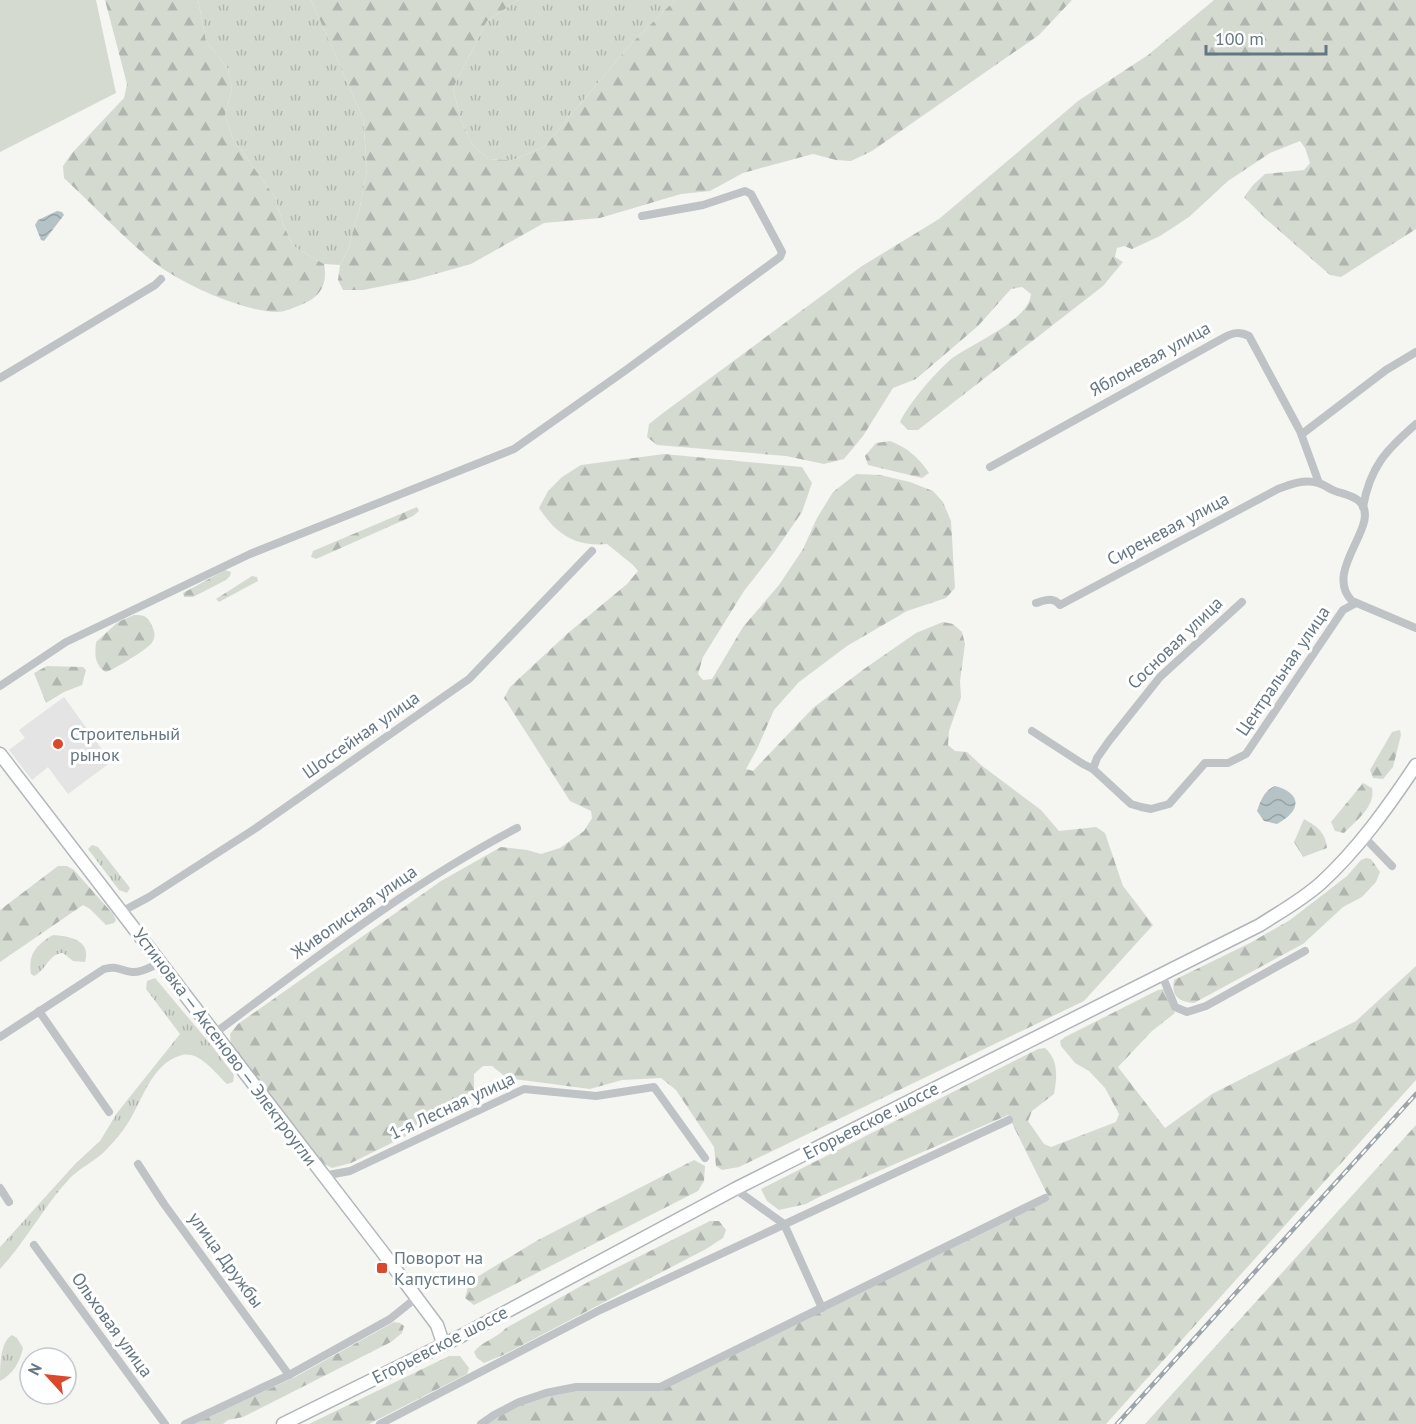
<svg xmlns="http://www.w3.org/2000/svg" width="1416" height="1424" viewBox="0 0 1416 1424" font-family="'PT Sans',sans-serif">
<defs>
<pattern id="grass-tufts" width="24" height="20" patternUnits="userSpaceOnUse" patternTransform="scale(1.5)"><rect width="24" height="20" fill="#d5dad1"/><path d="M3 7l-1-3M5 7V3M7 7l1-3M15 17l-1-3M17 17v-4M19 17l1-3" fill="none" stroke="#b0b6af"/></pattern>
<pattern id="forest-firs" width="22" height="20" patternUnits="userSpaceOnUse" patternTransform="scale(1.5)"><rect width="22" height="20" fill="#d5dad1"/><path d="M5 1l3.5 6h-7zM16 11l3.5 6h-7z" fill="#b0b6af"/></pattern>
<pattern id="water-waves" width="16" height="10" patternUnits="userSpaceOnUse" patternTransform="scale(1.5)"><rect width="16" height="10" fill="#b5c3c6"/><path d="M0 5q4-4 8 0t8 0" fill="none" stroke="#97a3a6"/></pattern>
</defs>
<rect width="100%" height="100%" fill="#f5f5f2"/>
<path fill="#e3e4e3" d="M64 697 111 762 68 794 48 767 32 780 9 750 25 738 19 730Z"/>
<g fill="url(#grass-tufts)">
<path d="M198 0H311L363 118 367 169 360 207 348 250 340 265 324 264 293 246 283 224 275 197 233 139 225 115 232 89 228 69 206 41Z"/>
<path d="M518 0H675L629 46 544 147 513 160 488 159 472 144 461 120 453 88 487 21Z"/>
<path d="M92 845 98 847 130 888 127 893 119 890 88 849Z"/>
<path d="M53 935C69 936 92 940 85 962L73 961 63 953C48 954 46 971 34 976L31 974C28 954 36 945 53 935Z"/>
<path d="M155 978 212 1046 234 1075 233 1082 227 1084C215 1073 200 1051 182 1055 149 1064 142 1105 124 1129 118 1137 110 1146 103 1153 93 1162 80 1168 70 1178 44 1206 26 1241 0 1269V1247L76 1163 100 1141 117 1113 180 1034 146 989 147 981Z"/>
<path d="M12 1335 17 1338 23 1348C20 1362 13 1374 0 1381 0 1365 0 1342 12 1335Z"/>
</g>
<g fill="url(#forest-firs)">
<path d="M105 0H198L206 41 228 69 232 89 225 115 233 139 275 197 283 224 293 246 324 264C328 283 321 297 303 304 295 307 285 312 277 312 241 311 179 283 151 260 121 235 93 205 64 178L63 166 72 153 124 98 127 84Z"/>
<path d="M311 0H518L487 21 453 88 461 120 472 144 488 159 513 160 544 147 629 46 675 0H1072L1039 35 872 151 851 161 836 160 813 154 743 173 710 191 681 194 600 218 544 223 471 264 414 280 363 290H343L338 280 340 265 348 250 360 207 367 169 363 118Z"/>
<path d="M1214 0H1416V229L1341 277 1330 275 1267 220 1244 197 1253 185 1265 174 1304 170 1310 163 1305 148 1300 141 1270 153 1228 181 1189 217 1160 236 1132 249 1124 246 1117 248 1115 257 1123 262 1103 286 918 430H908L900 422C909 403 934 374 950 360 972 343 1029 321 1031 294L1022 287 1011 289 978 326 916 379 893 388 863 436 844 459 824 464 786 456 657 445 647 437 649 424 663 413 862 266 939 219 1078 101 1148 55Z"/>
<path d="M890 441C908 448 918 457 929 473L922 478 868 465 865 456 876 443Z"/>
<path d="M664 454 802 467 812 483 802 512 773 554 744 591 703 657 698 674 703 680 712 679 743 627 779 585 803 549 817 518 833 492 856 474 880 475 910 482 933 491 943 502 951 521 955 588 946 598 907 611 847 646 799 682 774 710 757 749 746 769 753 771 813 708 864 669 916 633 943 622 953 624 962 632 965 644 960 681 961 697 949 731 948 745 955 751 967 752 981 765 1041 810 1059 831 1096 827 1105 833 1123 886 1153 925 1084 1001 739 1167 722 1170 716 1166 714 1147 676 1090 661 1078 622 1080 590 1089 507 1078 492 1066H483L474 1074V1095L463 1108 351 1163 332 1168 320 1162 231 1045 230 1034 238 1024 441 881 501 847 527 850 541 854 560 848 584 831 592 818 591 811 570 801 504 698 510 687 568 633 627 584 638 571 633 565 607 544C575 547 556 534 539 508L548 491 562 477 581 465Z"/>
<path d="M417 507 419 511 413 516 316 559 311 557 313 551Z"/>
<path d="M225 570 231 572 230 576 226 580 193 597H184L183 593Z"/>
<path d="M252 576 257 577 258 581 219 602 216 599Z"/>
<path d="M134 615C144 615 148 616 152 626 155 632 156 638 151 644 144 651 115 669 106 672 94 665 95 654 96 642L118 622Z"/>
<path d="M47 666 83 667 86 670 82 685 64 692 46 703 34 673Z"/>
<path d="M1400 730 1401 735 1393 767 1383 779 1373 778 1370 770 1392 732Z"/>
<path d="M1363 783 1372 788C1376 806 1356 821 1344 833L1335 831 1331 822Z"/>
<path d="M1304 819C1318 827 1325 832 1327 848L1303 857 1294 842Z"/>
<path d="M1366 858 1371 859 1380 872 1376 882 1362 897 1343 907 1303 944 1194 1003C1178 1002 1171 996 1174 980L1250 943 1290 920 1347 876 1361 860Z"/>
<path d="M58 866H67L74 870 113 914 116 920 114 923 106 925 90 909 83 905 0 962V910Z"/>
<path d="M1416 966V1080L1106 1424H486L522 1403 577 1390H661L1049 1198 1008 1115 819 1197 806 1204 779 1210 767 1201 761 1189 1038 1049 1045 1048C1059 1060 1057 1078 1054 1094L1032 1111 1028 1121 1044 1144 1051 1147 1116 1122 1119 1114 1105 1088 1089 1071 1075 1063 1061 1046 1060 1041 1065 1037 1158 990 1164 989 1175 1013 1152 1031 1118 1067 1165 1128 1212 1094 1356 1021Z"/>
<path d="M1416 1125V1424H1145Z"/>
<path d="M694 1160 705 1166 704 1181 698 1191 474 1305 465 1298 468 1287 477 1277 538 1240Z"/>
<path d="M710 1221H719L726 1230 723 1238 706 1249 503 1355 484 1363 477 1358 474 1352C482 1341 496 1339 506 1328L590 1281Z"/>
<path d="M394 1322 400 1323 404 1326 402 1333 391 1342 243 1417 228 1420 223 1424H194L297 1376Z"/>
<path d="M449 1356H460L469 1368 467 1374 369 1424H309Z"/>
</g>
<path fill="#d5dad1" d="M0 0H96L116 93 0 152Z"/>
<g fill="url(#water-waves)">
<path d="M57 211 62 212 64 215 44 241 41 240 35 225 38 220Z"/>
<path d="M1275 786C1304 794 1300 812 1277 824L1264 821 1257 811C1261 800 1264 791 1275 786Z"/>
</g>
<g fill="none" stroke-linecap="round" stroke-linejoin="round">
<defs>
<path id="secondary" d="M0 754 381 1250 437 1325 443 1343"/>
<path id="primary" d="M283 1424 461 1336 735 1189 1260 925C1280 912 1302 900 1321 883 1358 849 1388 807 1416 765"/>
</defs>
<use href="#secondary" stroke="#b1b7bb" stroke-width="15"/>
<use href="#primary" stroke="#b0b5b9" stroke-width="15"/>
<g stroke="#bfc3c6" stroke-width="8">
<path d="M0 378 155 285 161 279"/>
<path d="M1302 434 1386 370 1416 352"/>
<path d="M990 467 1225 337C1234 332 1240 332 1249 336L1300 431 1319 483"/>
<path d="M1363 507C1370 467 1386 450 1416 424"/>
<path d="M1036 603C1046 600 1053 597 1060 605L1278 489C1291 484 1304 479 1318 483 1324 484 1329 489 1335 491 1343 494 1353 495 1360 502 1382 525 1322 570 1352 601L1416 628"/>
<path d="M0 686 66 642 250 554 514 449 626 370 780 257 782 252 751 194 745 191 703 205 642 216"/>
<path d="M1032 731 1083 764 1093 769 1131 804 1141 807 1151 809 1169 804 1205 763H1228L1246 754 1343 610 1356 603"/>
<path d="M1093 769 1097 758 1109 741 1160 677 1242 602"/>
<path d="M1364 837 1392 866"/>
<path d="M121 912 149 897 256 828 469 679 592 551"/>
<path d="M1162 975 1175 1007 1187 1012 1206 1006 1305 951"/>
<path d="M39 1011 109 1112"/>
<path d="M215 1033C313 960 409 884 517 828"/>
<path d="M0 1037 104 969C118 965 120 971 132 972 142 973 152 966 160 963"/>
<path d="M138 1164 164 1204 289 1375"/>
<path d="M323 1176 350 1171 524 1089 596 1096 654 1087 705 1158"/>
<path d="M0 1188 9 1202"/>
<path d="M735 1189 784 1224 822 1308"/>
<path d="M34 1245 165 1424"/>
<path d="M185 1424 289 1375 390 1319 416 1298"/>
<path d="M380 1424 600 1310 1009 1120"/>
<path d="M481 1424 494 1415 519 1402 546 1393 576 1387H660L1045 1198"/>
</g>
<use href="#secondary" stroke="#fff" stroke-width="12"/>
<use href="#primary" stroke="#fff" stroke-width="12"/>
<defs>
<path id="rail" d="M1117 1424 1416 1094"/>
</defs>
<use href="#rail" stroke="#9ea5aa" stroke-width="4.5"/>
<use href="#rail" stroke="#fff" stroke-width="2" stroke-dasharray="7" stroke-linecap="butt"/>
</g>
<g fill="#dc482b" stroke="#fff" stroke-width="2">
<circle cx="58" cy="744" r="6"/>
<rect x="376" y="1262" width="12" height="12" rx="3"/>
</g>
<g text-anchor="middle" stroke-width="6" stroke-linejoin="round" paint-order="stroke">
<g font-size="18" fill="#657782" stroke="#fff">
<text transform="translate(1150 359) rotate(-29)" y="6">Яблоневая улица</text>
<text transform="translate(1168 529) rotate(-28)" y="6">Сиреневая улица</text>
<text transform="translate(1175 643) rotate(-44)" y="6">Сосновая улица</text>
<text transform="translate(1283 671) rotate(-56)" y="6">Центральная улица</text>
<text transform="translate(361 735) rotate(-35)" y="6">Шоссейная улица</text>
<text transform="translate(354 912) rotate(-35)" y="6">Живописная улица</text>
<text transform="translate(225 1047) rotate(53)" y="6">Устиновка — Аксеново — Электроугли</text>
<text transform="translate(452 1106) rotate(-25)" y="6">1-я Лесная улица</text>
<text transform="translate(871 1121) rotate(-27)" y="6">Егорьевское шоссе</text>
<text transform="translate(226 1260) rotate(54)" y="6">улица Дружбы</text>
<text transform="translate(112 1325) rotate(54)" y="6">Ольховая улица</text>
<text transform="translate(440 1345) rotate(-27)" y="6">Егорьевское шоссе</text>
</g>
<g font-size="18" fill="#657782" stroke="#fff" text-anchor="start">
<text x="70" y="740">Строительный<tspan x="70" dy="21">рынок</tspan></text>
<text x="394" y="1264">Поворот на<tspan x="394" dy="21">Капустино</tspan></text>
</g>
</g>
<g transform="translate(48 1376) rotate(297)"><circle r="28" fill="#ffffff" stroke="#c1c9cd" stroke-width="1.5"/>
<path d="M0-4.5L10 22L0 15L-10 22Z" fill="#dc482b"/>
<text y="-9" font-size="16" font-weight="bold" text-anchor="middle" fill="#657782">N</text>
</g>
<path d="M1206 45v9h120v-9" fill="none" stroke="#657782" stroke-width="3"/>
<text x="1215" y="45" font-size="18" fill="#657782" stroke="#ffffff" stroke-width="4.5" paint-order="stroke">100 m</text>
</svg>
